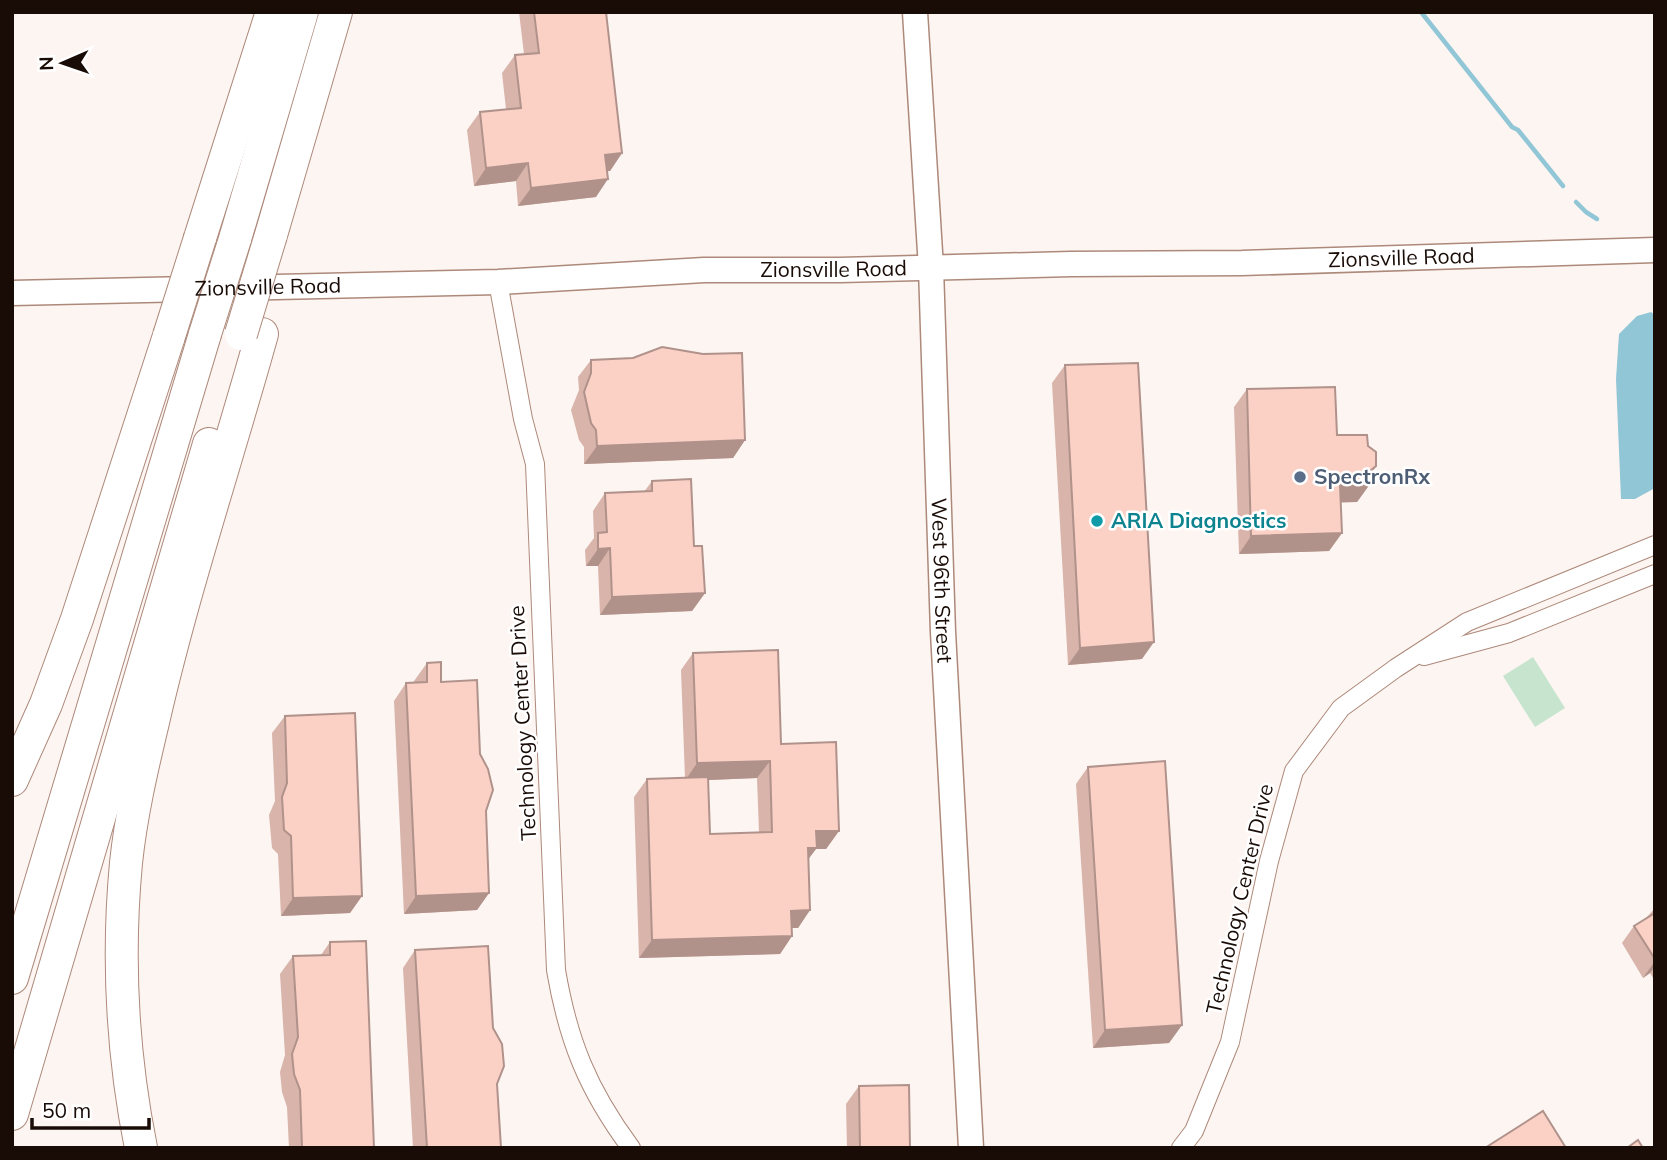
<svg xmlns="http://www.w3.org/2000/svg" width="1667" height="1160" viewBox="0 0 1667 1160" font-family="Mulish,sans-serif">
<rect width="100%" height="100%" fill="#fdf5f2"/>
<path fill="#c7e4ce" d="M1533 657 1565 708 1535 727 1503 676Z"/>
<path fill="#91c6d6" d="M1651 312 1655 315V488L1635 499H1621L1616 379 1619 334 1637 316Z"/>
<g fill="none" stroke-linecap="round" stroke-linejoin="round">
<g stroke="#91c6d6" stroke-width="4.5">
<path d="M1421 12 1512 127 1518 130 1563 186"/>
<path d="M1576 202 1586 212 1597 219"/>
</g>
<defs>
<g id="street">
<path d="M498 282 523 419 535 464 556 970C568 1041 588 1090 631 1148"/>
<path d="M1424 656 1509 633 1655 574"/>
<path d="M1181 1148 1194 1131 1230 1042 1269 861 1294 771 1341 708 1396 668 1467 622 1655 545"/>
</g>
<g id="secondary">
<path id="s1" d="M915 12 931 268 943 632 971 1148"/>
<path id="s2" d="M12 293 498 282 704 270H840L1071 264 1242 263 1655 250"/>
</g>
<g id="highway">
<path d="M271 235 336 12"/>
<path d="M200 238 272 12"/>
<path d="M235 239 302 12"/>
<path d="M12 780 46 704 77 619 169 336"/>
<path d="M12 978 205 334"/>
<path d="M12 1114 209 444"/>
<path d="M141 1148C122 1053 117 959 126 863 131 815 142 768 153 722 183 591 226 463 262 334"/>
</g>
</defs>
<use href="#street" stroke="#ad897a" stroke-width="20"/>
<use href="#secondary" stroke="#ad897a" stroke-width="27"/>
<use href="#highway" stroke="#ad897a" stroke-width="34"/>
<use href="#street" stroke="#fff" stroke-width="18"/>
<use href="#secondary" stroke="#fff" stroke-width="24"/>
<use href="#highway" stroke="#fff" stroke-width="32"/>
<defs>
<g id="highway-bridge">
<path d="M205 334 235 239"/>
<path d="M241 334 271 235"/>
<path d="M169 336 200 238"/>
</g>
</defs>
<use href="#highway-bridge" stroke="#ad897a" stroke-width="34" stroke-linecap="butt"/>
<use href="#highway-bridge" stroke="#fff" stroke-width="32"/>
</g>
<g fill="#d8b4aa" fill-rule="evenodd">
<path d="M519 12H606L622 153 610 171H607L596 197 518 206 516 181 474 186 467 130 480 112 506 109 502 73 515 55 524 54Z"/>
<path d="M591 360 745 440 733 458 584 464V447L579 440 571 410 579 390 578 377Z"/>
<path d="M1065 365 1142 659 1068 665 1052 383Z"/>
<path d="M1247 389 1337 435 1368 446 1376 466 1369 475 1370 484 1357 502H1341L1342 533 1329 551 1239 554 1234 407Z"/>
<path d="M652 481 694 546 705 593 692 611 600 615 598 566H586L585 550 594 538 593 511 605 493 644 492Z"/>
<path d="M693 653 781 744 839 831 826 849H816L808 859 810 910 798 928H792V936L780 954 639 958 634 797 647 779 685 778 681 670ZM757 778 759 832 710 834 708 780Z"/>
<path d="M427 663 441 682 480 754 486 811 489 893 477 910 404 914 394 701 406 683 414 682V681Z"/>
<path d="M285 716 362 896 350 913 281 916 278 854 272 848 269 815 275 801 272 733Z"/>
<path d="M1088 767 1182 1025 1169 1043 1093 1048 1076 784Z"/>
<path d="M1655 908V981L1650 973 1643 978 1622 943 1634 926 1646 918Z"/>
<path d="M330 942 374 1148H289L287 1107 282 1092 280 1072 285 1055 280 974 293 956 321 955Z"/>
<path d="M415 950 493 1028 501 1148H413L403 968Z"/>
<path d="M859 1086 910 1148H847L846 1104Z"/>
</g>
<g fill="#b0928b">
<path d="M622 153 610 171 593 173 605 155Z"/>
<path d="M528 163 516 181 474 186 486 168Z"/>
<path d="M608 179 596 197 518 206 531 188Z"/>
<path d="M745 440 733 458 584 464 597 446Z"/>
<path d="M1376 466 1363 484H1370L1357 502 1328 503 1340 485 1369 472Z"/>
<path d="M1342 533 1329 551 1239 554 1251 536Z"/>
<path d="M610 548 598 566H586L598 549Z"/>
<path d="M705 593 692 611 600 615 612 597Z"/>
<path d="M1154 642 1142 659 1068 665 1080 648Z"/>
<path d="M770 761 757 778 685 781 697 763Z"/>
<path d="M816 831H839L826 849H816L804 865 796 866Z"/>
<path d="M489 893 477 910 404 914 416 896Z"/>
<path d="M362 896 350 913 281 916 293 898Z"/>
<path d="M810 910 798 928H779L791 911Z"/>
<path d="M792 936 780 954 639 958 652 940Z"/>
<path d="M1655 961V967L1650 973 1643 978Z"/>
<path d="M1182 1025 1169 1043 1093 1048 1105 1030Z"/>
</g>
<g fill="#fbd1c6" stroke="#b0928b" stroke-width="2">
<path d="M534 12H606L622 153 605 155 608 179 531 188 528 163 486 168 480 112 521 108 515 55 539 53Z"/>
<path d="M662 347 703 354 742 353 745 440 597 446 596 430 591 423 584 392 591 373V360L633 358Z"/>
<path d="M1138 363 1154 642 1080 648 1065 365Z"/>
<path d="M1335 387 1337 435H1367L1368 446 1376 452V466L1369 472 1370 484 1340 485 1342 533 1251 536 1247 389Z"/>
<path d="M691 479 694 546H702L705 593 612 597 610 548 598 549V533L607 532 605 493 652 491V481Z"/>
<path d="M778 650 781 744 836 742 839 831H816L817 848H808L810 910 791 911 792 936 652 940 647 779 708 777 710 834 772 832 770 761 697 763 693 653Z"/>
<path d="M441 662V682L477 680 480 754 488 769 493 790 486 811 489 893 416 896 406 683 427 682V663Z"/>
<path d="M355 713 362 896 293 898 291 836 284 830 282 797 287 783 285 716Z"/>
<path d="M1165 761 1182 1025 1105 1030 1088 767Z"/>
<path d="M1655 913V959L1634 926Z"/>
<path d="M366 941 374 1148H302L300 1090 294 1074 292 1054 298 1037 293 956 330 955V942Z"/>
<path d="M488 946 493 1028 502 1044 504 1066 497 1084 501 1148H427L415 950Z"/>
<path d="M909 1085 910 1148H860L859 1086Z"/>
<path d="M1543 1111 1566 1148H1485Z"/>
<path d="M1638 1140 1643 1148H1627Z"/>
</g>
<circle fill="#5c6f8a" stroke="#fff" stroke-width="2.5" cx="1300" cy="477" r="7"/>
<circle fill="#0f9aa8" stroke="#fff" stroke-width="2.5" cx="1097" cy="521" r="7"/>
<g text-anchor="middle" stroke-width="5" stroke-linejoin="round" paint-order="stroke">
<g font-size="21" fill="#190c07" stroke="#fff">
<text dy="7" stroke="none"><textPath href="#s2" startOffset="1390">Zionsville Road</textPath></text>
<text dy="7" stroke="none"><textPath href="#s2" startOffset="822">Zionsville Road</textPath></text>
<text dy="7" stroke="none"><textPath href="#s2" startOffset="256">Zionsville Road</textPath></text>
<text dy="7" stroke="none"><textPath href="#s1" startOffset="569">West 96th Street</textPath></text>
<text transform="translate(523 723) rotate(-93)" y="7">Technology Center Drive</text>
<text transform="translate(1240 899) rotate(-77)" y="7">Technology Center Drive</text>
</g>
<g font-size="21" font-weight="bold" fill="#4e5e75" stroke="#fff" text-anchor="start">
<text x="1314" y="484">SpectronRx</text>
</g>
<g font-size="21" font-weight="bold" fill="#0d838f" stroke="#fff" text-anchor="start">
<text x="1111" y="528">ARIA Diagnostics</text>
</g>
</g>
<rect width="1667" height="1160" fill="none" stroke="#190c07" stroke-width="28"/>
<g transform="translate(63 63) rotate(268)" stroke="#ffffff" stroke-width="5" paint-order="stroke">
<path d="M0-5L12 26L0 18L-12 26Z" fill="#190c07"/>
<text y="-10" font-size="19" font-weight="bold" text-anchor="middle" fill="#190c07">N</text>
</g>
<path d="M32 1118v10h117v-10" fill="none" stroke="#190c07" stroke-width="3.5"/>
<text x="42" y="1118" font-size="21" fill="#190c07" stroke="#ffffff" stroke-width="5" paint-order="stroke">50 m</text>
</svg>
